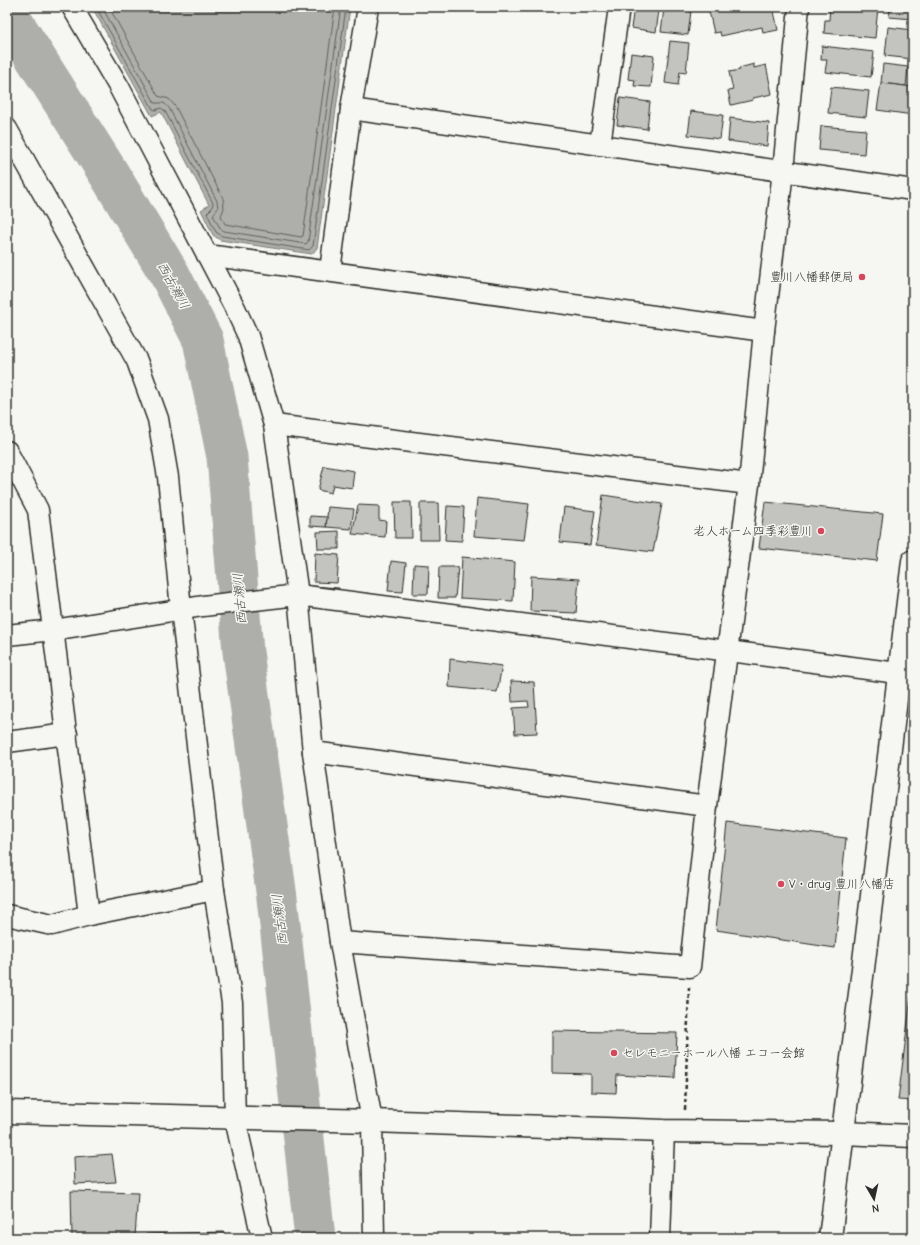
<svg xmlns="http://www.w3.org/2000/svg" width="920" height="1245" viewBox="0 0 920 1245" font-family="'Comic Neue','Klee One',sans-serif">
<rect width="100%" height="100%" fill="#f6f6f2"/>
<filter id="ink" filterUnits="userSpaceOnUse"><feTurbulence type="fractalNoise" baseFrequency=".025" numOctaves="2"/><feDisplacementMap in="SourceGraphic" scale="8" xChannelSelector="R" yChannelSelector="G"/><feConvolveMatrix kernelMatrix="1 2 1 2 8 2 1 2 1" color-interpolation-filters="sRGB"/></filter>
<g filter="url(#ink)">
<path fill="#aeaeab" stroke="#7a7a78" d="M92 7H350L317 248 312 254 220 240 213 235 201 210 209 205 161 112 152 116Z"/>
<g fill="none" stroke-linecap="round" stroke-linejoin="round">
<g stroke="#5f5f5e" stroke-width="1">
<path d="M96 7 153 109 155 110 161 108 165 111 213 203 212 208 207 213 216 232 222 236 309 250 313 246 346 7"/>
<path d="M102 7 155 103H164L169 108 217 201 218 208 213 215 220 228 224 231 306 244 308 242 341 7"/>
<path d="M109 7 158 96 169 99 175 106 223 198 224 208 221 216 225 224 301 237 303 236 335 7"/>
</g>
<path stroke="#aeaeab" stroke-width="41" d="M7 13 109 174 170 275 203 340 227 457 243 652 277 898 315 1238"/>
</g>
<g fill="#c3c3c0" stroke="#2b2b2b">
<path d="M634 7 659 10 656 32 631 28Z"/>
<path d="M708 7H758L759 10 773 7 778 30 763 33 762 27 721 36 720 32 714 33Z"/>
<path d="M830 7H878L875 38 824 33 825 20H829Z"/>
<path d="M890 7H913V19L889 17Z"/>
<path d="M664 8 691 11 688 35 661 32Z"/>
<path d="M888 27 913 30V59L885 56Z"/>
<path d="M670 41 689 43 686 73 680 72 678 85 665 83Z"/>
<path d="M822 46 874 52 871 77 825 72 827 60H821Z"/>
<path d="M631 53 654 56 651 87 634 86 635 80 628 79Z"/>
<path d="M754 64V68L766 65 772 94 753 98V100L731 105 728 91 733 90 729 72 740 70 739 68Z"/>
<path d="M883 64 908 67 906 86 881 83Z"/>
<path d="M881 83 913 87V115L877 110Z"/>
<path d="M831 87 869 91 866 117 828 113Z"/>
<path d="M620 98 650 102 647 129 617 125Z"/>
<path d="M691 111 723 115 720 139 688 135Z"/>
<path d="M730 118 769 123 767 146 728 141Z"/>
<path d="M821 126 866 130 864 154 819 150Z"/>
<path d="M324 466 354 471 352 488 333 485 331 493 318 490Z"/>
<path d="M603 495 662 504 653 552 596 545Z"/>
<path d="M477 498 529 504 524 540 474 536Z"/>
<path d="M394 502H411L412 538H395Z"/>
<path d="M765 502 883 514 877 561 759 548Z"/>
<path d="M420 503H438L439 540H420Z"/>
<path d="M358 505 379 506V520L386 521 385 537 352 534Z"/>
<path d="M447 506 464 507 462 541 445 540Z"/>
<path d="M328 507 354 509 351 529 326 527Z"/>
<path d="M564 507 595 511 590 545 560 542Z"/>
<path d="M310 516 327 517 326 527 310 526Z"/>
<path d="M339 531V549H318L317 532Z"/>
<path d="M315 553 339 555 337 583 314 582Z"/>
<path d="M462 557 515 562 513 601 460 598Z"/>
<path d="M391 561 406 563 403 592 388 591Z"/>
<path d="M414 564 429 565 428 594H413Z"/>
<path d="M439 567H458L455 598H438Z"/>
<path d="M531 576 579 579 576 613 530 611Z"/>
<path d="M313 586 339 588 338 596 313 593Z"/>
<path d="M450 659 502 666 497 692 449 687Z"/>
<path d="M511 681 534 682 537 733 515 734 513 708 529 707 528 701 512 702Z"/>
<path d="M727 823 846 838 835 948 716 930Z"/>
<path d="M912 988H913V1101L898 1100Z"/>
<path d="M552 1031 677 1033 675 1078 617 1075 616 1093 591 1092V1074L552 1073Z"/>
<path d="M112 1154 116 1182 75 1184 74 1157Z"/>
<path d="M71 1191 138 1193 135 1237 72 1238Z"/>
<path d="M224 1232V1238H146V1234Z"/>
</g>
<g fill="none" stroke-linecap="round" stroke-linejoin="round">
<defs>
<g id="street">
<path d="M72 7 119 87 235 308 248 336 274 425 298 595 313 752 340 942 372 1121 374 1238"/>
<path d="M351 109 913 190"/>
<path d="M7 129 137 361 158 419 168 477 181 609 214 890 232 1003 235 1119 262 1238"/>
<path d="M600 145 619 7"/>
<path d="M207 255 764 331"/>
<path d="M330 271 351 109 368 7"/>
<path d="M274 425 749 484"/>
<path d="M7 451 38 510 89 915"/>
<path d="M7 635 53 630 203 606 298 595 913 675"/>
<path d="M7 742 67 734"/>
<path d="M313 752 707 806"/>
<path d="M7 915 52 925 89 915 214 890"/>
<path d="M340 942 690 967 707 806 749 484 764 331 783 171 799 7"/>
<path d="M660 1238 664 1131"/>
</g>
<g id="secondary">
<path d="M7 1112 372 1121 664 1131 842 1133 913 1136"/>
<path d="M830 1238 913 561"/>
</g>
</defs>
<use href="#street" stroke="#2b2b2b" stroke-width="23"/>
<use href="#secondary" stroke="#2b2b2b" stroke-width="25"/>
<path stroke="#2b2b2b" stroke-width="2.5" stroke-dasharray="4 3" stroke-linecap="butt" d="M685 1110 689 987"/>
<use href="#street" stroke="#f6f6f2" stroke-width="20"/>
<use href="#secondary" stroke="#f6f6f2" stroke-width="22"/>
</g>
</g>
<g fill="#d1495b" stroke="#f6f6f2" stroke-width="1.5">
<circle cx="862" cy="277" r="4"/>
<circle cx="821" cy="531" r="4"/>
<circle cx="781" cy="884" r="4"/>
<circle cx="614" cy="1053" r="4"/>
</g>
<g text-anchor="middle" stroke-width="3" stroke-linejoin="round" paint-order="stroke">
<g font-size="12" fill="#2b2b2b" stroke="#f6f6f2" text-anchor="end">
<text x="854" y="281">豊川八幡郵便局</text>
<text x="813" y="535">老人ホーム四季彩豊川</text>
<text x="789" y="888" text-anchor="start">V・drug 豊川八幡店</text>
<text x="622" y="1057" text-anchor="start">セレモニーホール八幡 エコー会館</text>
</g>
<g font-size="13" font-style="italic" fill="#525251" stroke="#f6f6f2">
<text transform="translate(174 285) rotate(61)" y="5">西古瀬川</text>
<text transform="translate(239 599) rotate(-95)" y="5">西古瀬川</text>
<text transform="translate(279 920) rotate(-97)" y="5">西古瀬川</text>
</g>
</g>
<rect width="920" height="1245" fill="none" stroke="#f6f6f2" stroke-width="24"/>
<rect x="12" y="12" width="896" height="1221" fill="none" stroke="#2b2b2b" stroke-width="1.5" filter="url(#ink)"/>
<g transform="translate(874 1199) rotate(171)" stroke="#f6f6f2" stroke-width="3" paint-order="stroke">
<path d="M0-3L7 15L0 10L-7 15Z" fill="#2b2b2b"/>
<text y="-6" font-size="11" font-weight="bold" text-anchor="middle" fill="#2b2b2b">N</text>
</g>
</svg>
